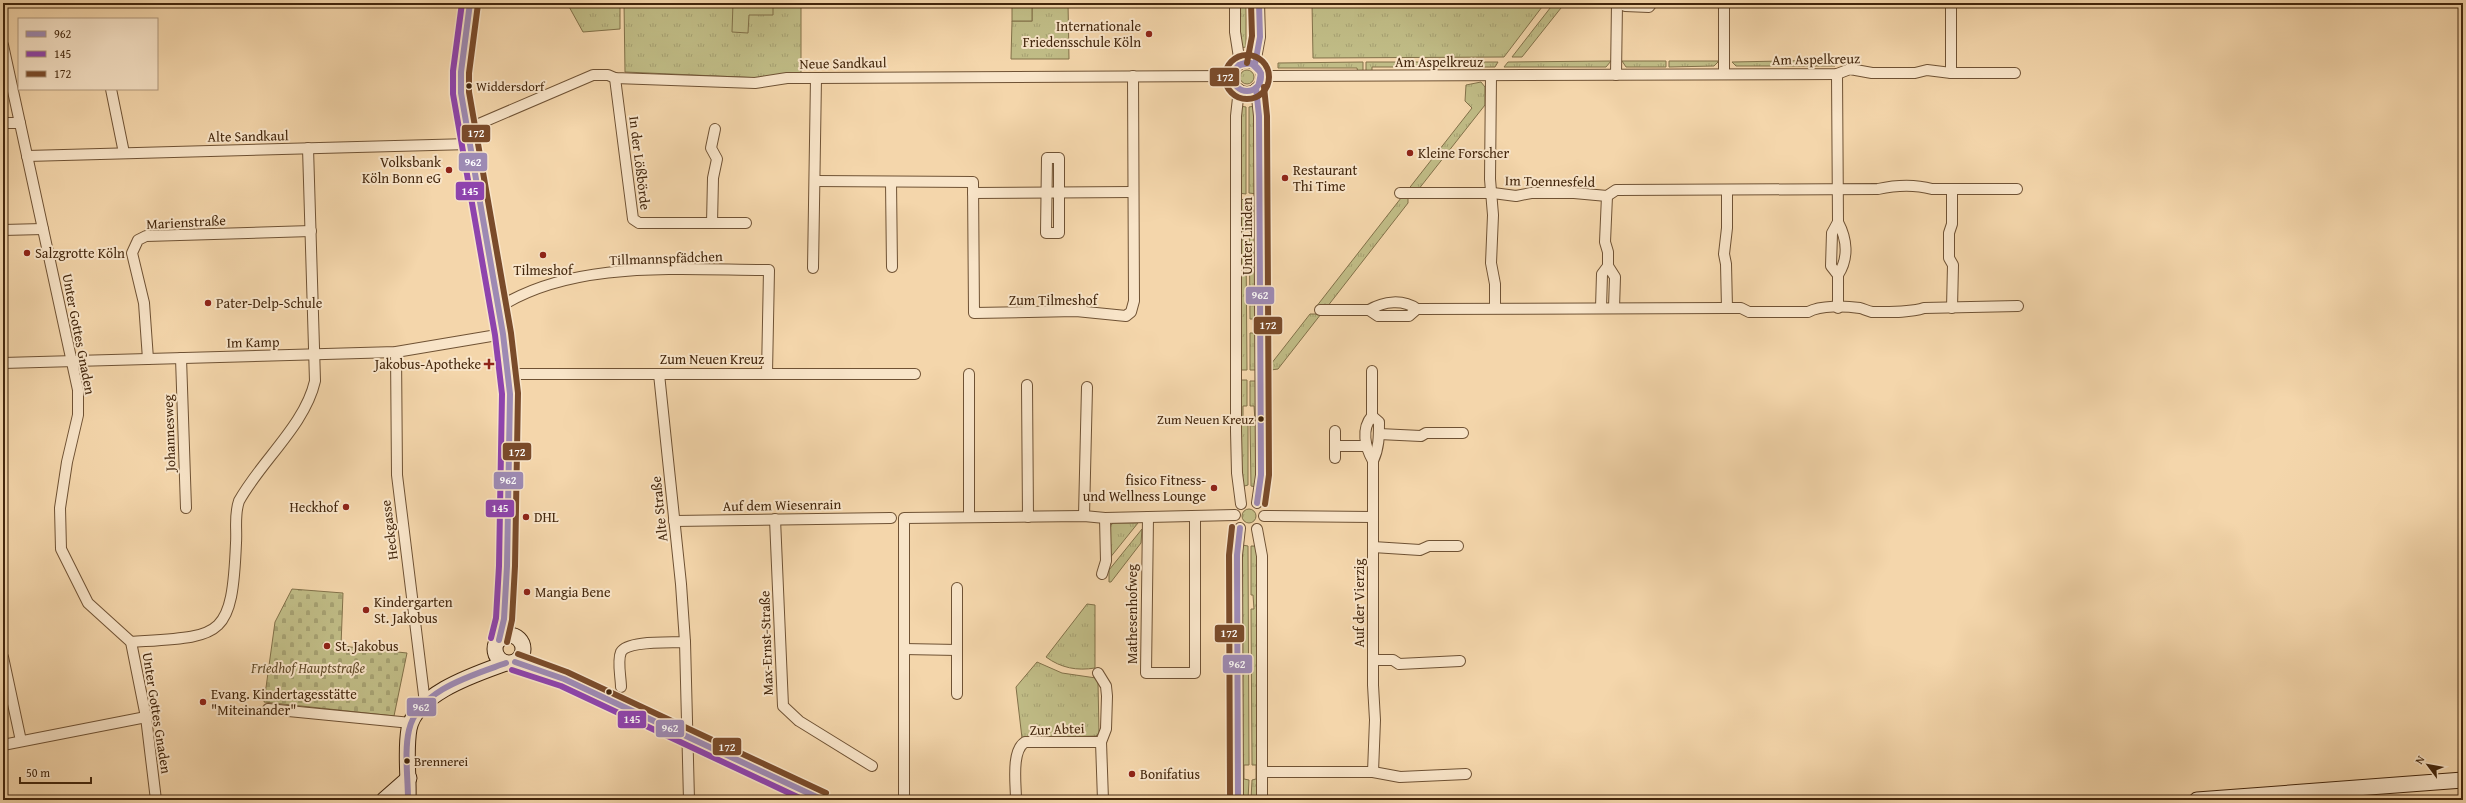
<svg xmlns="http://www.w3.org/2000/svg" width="2466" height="803" viewBox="0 0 2466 803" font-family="'Gentium Book Plus',serif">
<defs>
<pattern id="grass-tufts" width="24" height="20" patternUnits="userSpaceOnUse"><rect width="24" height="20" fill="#c0bc86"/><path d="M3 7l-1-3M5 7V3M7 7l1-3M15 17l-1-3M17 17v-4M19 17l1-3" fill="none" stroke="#a6a172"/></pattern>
<pattern id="cemetery-stones" width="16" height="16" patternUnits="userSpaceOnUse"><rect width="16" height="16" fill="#c0bc86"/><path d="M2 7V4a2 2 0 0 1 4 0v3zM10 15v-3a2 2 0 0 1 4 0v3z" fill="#a6a172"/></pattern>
</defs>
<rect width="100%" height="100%" fill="#f4d6ab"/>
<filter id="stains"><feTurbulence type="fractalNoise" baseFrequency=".005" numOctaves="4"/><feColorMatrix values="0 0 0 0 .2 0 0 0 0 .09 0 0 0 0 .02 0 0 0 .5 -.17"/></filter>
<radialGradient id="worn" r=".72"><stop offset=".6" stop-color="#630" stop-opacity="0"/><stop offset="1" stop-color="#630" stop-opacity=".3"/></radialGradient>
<g fill="url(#grass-tufts)" stroke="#827149">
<path d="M567 3H620V29L583 32Z"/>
<path d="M624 3H801V73L762 78 625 72Z"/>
<path d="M1032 3H1068L1069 59H1011L1012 21H1032Z"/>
<path d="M1237 3H1246V47L1240 48Z"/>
<path d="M1249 3H1256L1254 47 1249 46Z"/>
<path d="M1312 3H1545L1504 57 1313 58Z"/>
<path d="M1554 3H1565L1522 57H1512Z"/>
<path d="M1834 60 1835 66H1736L1732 62Z"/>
<path d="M1611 61 1606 67H1504L1508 62Z"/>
<path d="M1622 61H1666V67H1626Z"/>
<path d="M1669 61H1718V62L1714 66 1669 67Z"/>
<path d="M1363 62V74L1358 73 1357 68H1278V63Z"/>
<path d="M1366 62H1461V67H1372V73H1366Z"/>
<path d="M1464 62H1498L1495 67H1464Z"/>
<circle cx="1247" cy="77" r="7"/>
<path d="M1481 82 1485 87V105L1418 190 1407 191 1472 108 1465 101 1466 85Z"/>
<path d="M1240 106 1246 107V194L1238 193Z"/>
<path d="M1255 106 1257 194 1249 193V107Z"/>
<path d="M1401 198H1408V203L1327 307H1316Z"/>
<path d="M1246 199V227H1243V241H1246L1247 370H1239V200Z"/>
<path d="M1249 199H1257L1258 370H1250V333H1254L1253 319H1250Z"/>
<path d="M1310 314H1321L1278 369 1271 370V364Z"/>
<path d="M1239 380H1247V406H1243V420L1248 421V485L1241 487Z"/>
<path d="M1250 381H1258L1256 487 1251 486 1250 421H1255L1254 406H1250Z"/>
<circle cx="1249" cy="516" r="7"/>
<path d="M1113 523H1138L1109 559V527Z"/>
<path d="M1142 529 1141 543 1111 582H1109V570Z"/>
<path d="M1242 545 1248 546 1249 765H1244V779L1249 780 1248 800H1240Z"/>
<path d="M1251 546H1256L1258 560 1259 800H1251L1252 780 1256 779V765H1252L1251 609H1254L1253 595H1251Z"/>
<path d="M1087 604 1095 605V668C1077 671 1061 668 1046 657Z"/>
<path d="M1037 662 1062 673 1096 678 1098 682 1099 733 1096 736 1022 738 1016 687Z"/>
</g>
<path fill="url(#cemetery-stones)" stroke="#827149" d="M292 589 343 593 341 646 407 653 394 716 264 702 275 622Z"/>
<g fill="#c0bc86" stroke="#827149">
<path d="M733 3H773V15H749L748 33 732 32Z"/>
<rect x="1012" y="3" width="20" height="18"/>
</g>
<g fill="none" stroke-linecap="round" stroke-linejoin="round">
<defs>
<g id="street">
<path d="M1235 3V32L1240 64"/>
<path d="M1622 3 1625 6 1649 7 1652 3"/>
<path d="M1724 3V74"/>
<path d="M1951 3V73"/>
<path d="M3 45 78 390V415L67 462 60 508 61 549 88 603 131 642 146 717 156 800"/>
<circle cx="1247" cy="77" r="15"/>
<path d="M1255 64 1260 37 1259 3"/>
<path d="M1837 74 1838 222 1832 233 1831 266 1838 275V308"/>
<path d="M1616 75 1617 3"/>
<path d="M1262 76 1837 74 1850 69 1872 73H1915L1927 70 1951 73H2015"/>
<path d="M1491 76 1490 179 1493 215 1491 263 1495 284V308"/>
<path d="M615 78 633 219 639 223H746"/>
<path d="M1256 88 1259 116 1261 475 1257 503"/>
<path d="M111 89 124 153"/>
<path d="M1239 89 1236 116V431L1237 473 1241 504"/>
<path d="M3 123H20"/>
<path d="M467 129 593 75H608L615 78 755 83 787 78H816L1232 76"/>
<path d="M27 156 470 144"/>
<path d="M1047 158H1059V233H1046Z"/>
<path d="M815 181 973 182 974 313 1076 311 1126 316 1131 312 1134 301 1133 76"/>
<path d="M891 182 892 267"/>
<path d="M1952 189V224L1949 233V258L1953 265 1952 308"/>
<path d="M1727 190V228L1724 254 1726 264 1727 308H1741L1749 312H1808C1821 305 1845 306 1860 308 1864 309 1867 311 1872 312 1888 312 1908 313 1924 308L2018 306"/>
<path d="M973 193 1133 192"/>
<path d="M1400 193H1493L1516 196 1531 193H1574L1607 196 1616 190 1878 189C1896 185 1914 184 1932 189H2017"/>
<path d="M1607 196 1605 242 1608 252V266L1615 277 1614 308"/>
<path d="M1838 222C1847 239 1849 258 1838 275"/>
<path d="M712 223 713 178 717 159 711 148 715 129"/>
<path d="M3 230 43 229"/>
<path d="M813 268 816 78"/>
<path d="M498 308C573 259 683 270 769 270L767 373"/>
<path d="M1601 308 1602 274 1608 266"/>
<path d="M1320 310H1369L1378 316H1409L1417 309 1727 308"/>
<path d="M1369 310C1384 301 1403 299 1417 309"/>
<path d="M396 352 397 475 425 703"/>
<path d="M181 358 186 508"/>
<path d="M148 359 144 303 132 253 138 240 146 236 311 231"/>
<path d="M3 363 396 352 503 334"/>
<path d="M1372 371V416L1379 422C1379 437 1379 448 1373 461V685L1375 720 1373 772"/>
<path d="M509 374H915"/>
<path d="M659 374 681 584 685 642 689 800"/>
<path d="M1027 385 1028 517"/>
<path d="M1372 416C1361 429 1365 447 1373 461"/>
<path d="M1335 431V446H1366"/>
<path d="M1379 434 1421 436 1426 433H1463"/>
<path d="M1335 458V446"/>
<path d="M1084 516 1087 387"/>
<path d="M1264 516 1372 517"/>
<path d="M969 517V374"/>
<path d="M1148 517 1146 673H1195V516"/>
<path d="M775 519 783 706 799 721 872 766"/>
<path d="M674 521 891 518"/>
<path d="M1257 529 1262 556V800"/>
<path d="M1373 547 1420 550 1429 546H1458"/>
<path d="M1102 574 1106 561 1105 518"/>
<path d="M131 642C221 636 232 641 236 543 237 529 234 515 239 501 261 461 305 425 315 381L308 148"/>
<path d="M904 649 957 650V588"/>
<path d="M957 650V694"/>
<path d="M3 657 21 741"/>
<path d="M1373 660H1393L1399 664 1460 661"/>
<path d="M1098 673 1106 686 1107 696 1106 729 1101 742 1103 800"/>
<path d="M621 687C621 678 617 661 621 652 628 640 671 643 685 642"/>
<path d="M268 709 411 723"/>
<path d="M3 745 146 717"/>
<path d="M1263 772H1373L1400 777 1466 774"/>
<path d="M904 800V518L1084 516 1105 518 1235 515"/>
<path d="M1016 800C1016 784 1011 751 1025 742H1101"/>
<path d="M1238 800 1237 555 1240 528"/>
</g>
<g id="secondary">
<path d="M470 3 461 72V93L503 334 510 394 507 566 504 619 499 640"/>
<circle cx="509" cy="649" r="14"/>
<path d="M515 662 564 679 823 800"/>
<path d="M384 800 409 778"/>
<path d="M408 800C409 777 405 752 409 729 416 693 476 674 506 663"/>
<path d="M2197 800 2463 780"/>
</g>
</defs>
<use href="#street" stroke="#6f5234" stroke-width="12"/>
<use href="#secondary" stroke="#43260c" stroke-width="17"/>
<use href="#street" stroke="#f8e4c8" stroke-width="10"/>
<use href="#secondary" stroke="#f8e4c8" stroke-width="15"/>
<defs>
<g id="bus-1">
<path d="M470 3 461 72V93L503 334 510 394 507 566 504 619 499 640"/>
<circle cx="1247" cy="77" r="14"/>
<path d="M1255 64 1260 37 1259 3"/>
<path d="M1233 73 1239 65 1251 63 1261 73 1259 83"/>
<path d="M1256 88 1259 116 1261 475 1257 503"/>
<path d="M515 662 564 679 823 800"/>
<path d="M408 800C408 777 404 752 409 730 418 690 473 675 506 663"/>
<path d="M1238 800 1237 555 1240 528"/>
</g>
<g id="bus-2">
<path d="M462 3 453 71V94L495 335 502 394 499 566 496 618 491 638"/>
<path d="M512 670 561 686 804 800"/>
</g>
<g id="bus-3">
<path d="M478 4 469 73V92L511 333 518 393 515 566 512 620 507 642"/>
<circle cx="1247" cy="77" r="22"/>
<path d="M1247 63 1252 36 1251 3"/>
<path d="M1264 87 1267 116 1269 475 1265 504"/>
<path d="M518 654 567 672 826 793"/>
<path d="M1230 800 1229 555 1232 527"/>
</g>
</defs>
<use href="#bus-1" stroke="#f8e4c8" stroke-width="9"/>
<use href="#bus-2" stroke="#f8e4c8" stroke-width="9"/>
<use href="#bus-3" stroke="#f8e4c8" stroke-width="9"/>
<use href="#bus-1" stroke="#9d8ab3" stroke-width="6"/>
<use href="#bus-2" stroke="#8e44ad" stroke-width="6"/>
<use href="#bus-3" stroke="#7a4b2a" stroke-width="6"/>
</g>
<g fill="#8f2418" stroke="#f8e4c8" stroke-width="1.5">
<circle cx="1149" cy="34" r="4"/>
<circle cx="1410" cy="153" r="4"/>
<circle cx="449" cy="170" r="4"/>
<circle cx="1285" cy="178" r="4"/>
<circle cx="27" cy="253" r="4"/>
<circle cx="543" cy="255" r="4"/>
<circle cx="208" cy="303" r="4"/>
<path d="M487 358h4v4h4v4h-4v4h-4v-4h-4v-4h4z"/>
<circle cx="1214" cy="488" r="4"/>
<circle cx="346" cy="507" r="4"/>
<circle cx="526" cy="517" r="4"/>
<circle cx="527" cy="592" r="4"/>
<circle cx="366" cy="610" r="4"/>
<circle cx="327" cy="646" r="4"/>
<circle cx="203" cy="702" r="4"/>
<circle cx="1132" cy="774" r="4"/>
</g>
<g fill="#43260c" stroke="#f8e4c8" stroke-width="1.5">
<circle cx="469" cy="86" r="3.5"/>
<circle cx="1261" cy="419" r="3.5"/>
<circle cx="609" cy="692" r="3.5"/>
<circle cx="407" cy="761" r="3.5"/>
</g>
<g text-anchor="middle" stroke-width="4" stroke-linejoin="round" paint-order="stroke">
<g font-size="13" fill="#43260c" stroke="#f8e4c8" text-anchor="start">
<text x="476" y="91">Widdersdorf</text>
<text x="1254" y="424" text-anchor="end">Zum Neuen Kreuz</text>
<text x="414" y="766">Brennerei</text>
</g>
<g font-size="14" fill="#43260c" stroke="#f8e4c8" text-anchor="start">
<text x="1141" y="31" text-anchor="end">Internationale<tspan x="1141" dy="16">Friedensschule Köln</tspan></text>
<text x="1418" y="158">Kleine Forscher</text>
<text x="441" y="167" text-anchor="end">Volksbank<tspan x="441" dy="16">Köln Bonn eG</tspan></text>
<text x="1293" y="175">Restaurant<tspan x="1293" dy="16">Thi Time</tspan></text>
<text x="35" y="258">Salzgrotte Köln</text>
<text x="543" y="275" text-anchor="middle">Tilmeshof</text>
<text x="216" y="308">Pater-Delp-Schule</text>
<text x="481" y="369" text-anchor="end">Jakobus-Apotheke</text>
<text x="1206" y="485" text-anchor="end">fisico Fitness-<tspan x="1206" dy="16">und Wellness Lounge</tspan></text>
<text x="338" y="512" text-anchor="end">Heckhof</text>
<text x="534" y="522">DHL</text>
<text x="535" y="597">Mangia Bene</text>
<text x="374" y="607">Kindergarten<tspan x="374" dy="16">St. Jakobus</tspan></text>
<text x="335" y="651">St. Jakobus</text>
<text x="211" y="699">Evang. Kindertagesstätte<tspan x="211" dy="16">"Miteinander"</tspan></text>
<text x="1140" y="779">Bonifatius</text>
</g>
<g font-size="14" fill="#43260c" stroke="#f8e4c8">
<text transform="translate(1816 59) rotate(-1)" y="5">Am Aspelkreuz</text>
<text x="1439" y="67">Am Aspelkreuz</text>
<text transform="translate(843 63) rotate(-1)" y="5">Neue Sandkaul</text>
<text transform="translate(248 136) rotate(-1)" y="5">Alte Sandkaul</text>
<text transform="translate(640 163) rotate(83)" y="5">In der Lößbörde</text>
<text transform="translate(1550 181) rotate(1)" y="5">Im Toennesfeld</text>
<text transform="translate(186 222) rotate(-3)" y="5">Marienstraße</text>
<text transform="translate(1247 236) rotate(-90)" y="5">Unter Linden</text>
<text transform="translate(666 258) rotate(-2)" y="5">Tillmannspfädchen</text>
<text x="1053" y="305">Zum Tilmeshof</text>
<text transform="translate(79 334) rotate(79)" y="5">Unter Gottes Gnaden</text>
<text transform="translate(253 342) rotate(-1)" y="5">Im Kamp</text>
<text x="712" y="364">Zum Neuen Kreuz</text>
<text transform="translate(169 433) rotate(-92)" y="5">Johannesweg</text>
<text transform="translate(782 505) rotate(-1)" y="5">Auf dem Wiesenrain</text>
<text transform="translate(659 509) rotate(-96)" y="5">Alte Straße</text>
<text transform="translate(389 530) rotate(-97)" y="5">Heckgasse</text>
<text transform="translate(1359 603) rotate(-90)" y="5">Auf der Vierzig</text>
<text transform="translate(1132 614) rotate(-90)" y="5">Mathesenhofweg</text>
<text transform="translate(766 643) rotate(-92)" y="5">Max-Ernst-Straße</text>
<text transform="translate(157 713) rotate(81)" y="5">Unter Gottes Gnaden</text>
<text transform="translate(1057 729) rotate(-2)" y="5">Zur Abtei</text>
</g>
<g font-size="14" font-style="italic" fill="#624c2a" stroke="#f8e4c8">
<text x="308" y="673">Friedhof Hauptstraße</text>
</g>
</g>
<g stroke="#f8e4c8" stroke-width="1.5">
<rect x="1209" y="67" width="31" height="20" rx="4" fill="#7a4b2a"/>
<rect x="461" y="124" width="30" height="19" rx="4" fill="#7a4b2a"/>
<rect x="458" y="152" width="30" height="20" rx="4" fill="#9d8ab3"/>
<rect x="455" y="181" width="30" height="20" rx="4" fill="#8e44ad"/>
<rect x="1245" y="286" width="30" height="19" rx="4" fill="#9d8ab3"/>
<rect x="1253" y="316" width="30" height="19" rx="4" fill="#7a4b2a"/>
<rect x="502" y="442" width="30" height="19" rx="4" fill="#7a4b2a"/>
<rect x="493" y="471" width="31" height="19" rx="4" fill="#9d8ab3"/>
<rect x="485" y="499" width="30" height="19" rx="4" fill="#8e44ad"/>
<rect x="1214" y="624" width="31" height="19" rx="4" fill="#7a4b2a"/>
<rect x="1222" y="654" width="31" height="20" rx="4" fill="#9d8ab3"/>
<rect x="406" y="697" width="31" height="20" rx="4" fill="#9d8ab3"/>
<rect x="617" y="710" width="30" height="19" rx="4" fill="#8e44ad"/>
<rect x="655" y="719" width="30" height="19" rx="4" fill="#9d8ab3"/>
<rect x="712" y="737" width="30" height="19" rx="4" fill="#7a4b2a"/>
</g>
<g font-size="11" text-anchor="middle" font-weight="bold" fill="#fff">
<text x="1225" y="81">172</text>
<text x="476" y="137">172</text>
<text x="473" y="166">962</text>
<text x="470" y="195">145</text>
<text x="1260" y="299">962</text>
<text x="1268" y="329">172</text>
<text x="517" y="456">172</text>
<text x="508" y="484">962</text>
<text x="500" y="512">145</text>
<text x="1229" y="637">172</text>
<text x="1237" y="668">962</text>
<text x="421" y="711">962</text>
<text x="632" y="723">145</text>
<text x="670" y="732">962</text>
<text x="727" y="751">172</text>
</g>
<rect width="2466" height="803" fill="none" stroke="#f4d6ab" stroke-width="16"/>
<rect x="4" y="4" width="2458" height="795" fill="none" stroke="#43260c" stroke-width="2"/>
<rect x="8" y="8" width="2450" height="787" fill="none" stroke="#43260c"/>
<rect x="18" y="18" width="140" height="72" fill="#f8e4c8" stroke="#b0987d"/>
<rect x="26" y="31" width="20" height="6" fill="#9d8ab3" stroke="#b0987d"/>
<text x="54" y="38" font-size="12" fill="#43260c">962</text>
<rect x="26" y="51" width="20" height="6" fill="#8e44ad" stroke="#b0987d"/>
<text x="54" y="58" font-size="12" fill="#43260c">145</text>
<rect x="26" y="71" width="20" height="6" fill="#7a4b2a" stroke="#b0987d"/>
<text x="54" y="78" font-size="12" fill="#43260c">172</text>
<g transform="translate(2428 765) rotate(302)" stroke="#f8e4c8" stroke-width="3" paint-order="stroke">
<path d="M0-3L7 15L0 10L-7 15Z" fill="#43260c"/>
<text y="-6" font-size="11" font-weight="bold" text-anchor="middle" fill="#43260c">N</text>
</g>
<path d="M20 777v6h71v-6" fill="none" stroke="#43260c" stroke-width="2"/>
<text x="26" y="777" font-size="12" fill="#43260c" stroke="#f8e4c8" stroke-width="3" paint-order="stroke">50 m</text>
<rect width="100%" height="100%" filter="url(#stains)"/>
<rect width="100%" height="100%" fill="url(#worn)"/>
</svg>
